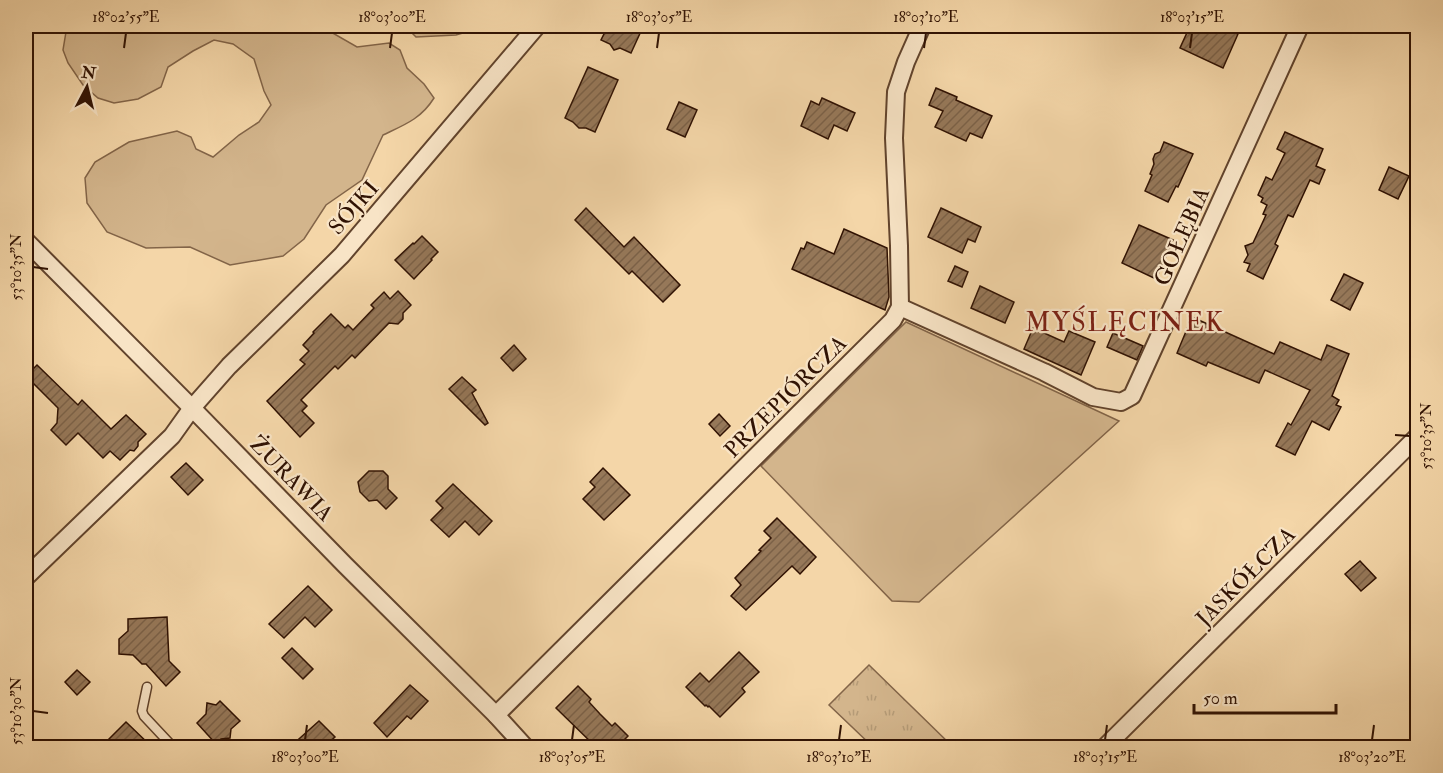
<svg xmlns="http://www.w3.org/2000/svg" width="1443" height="773" viewBox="0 0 1443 773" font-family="'IM FELL Double Pica',serif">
<defs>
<pattern id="park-tufts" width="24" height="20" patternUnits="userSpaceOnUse" patternTransform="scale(1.5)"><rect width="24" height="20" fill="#d3b58c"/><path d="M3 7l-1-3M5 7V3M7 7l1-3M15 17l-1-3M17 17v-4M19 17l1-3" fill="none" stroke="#b59b77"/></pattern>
<pattern id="building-hatch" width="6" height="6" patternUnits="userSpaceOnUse" patternTransform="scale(1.5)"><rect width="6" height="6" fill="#967859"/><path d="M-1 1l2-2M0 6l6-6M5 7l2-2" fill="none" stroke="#7b6147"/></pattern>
</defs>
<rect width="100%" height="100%" fill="#f4d6a8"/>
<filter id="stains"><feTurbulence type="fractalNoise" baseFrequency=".00333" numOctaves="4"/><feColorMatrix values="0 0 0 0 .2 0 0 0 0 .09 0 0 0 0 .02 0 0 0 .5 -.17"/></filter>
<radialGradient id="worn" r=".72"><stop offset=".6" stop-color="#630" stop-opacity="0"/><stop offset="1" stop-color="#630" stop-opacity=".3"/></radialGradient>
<g fill="#d3b58c" stroke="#826448" stroke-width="1.5">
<path d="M67 26H316L324 28 357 47 389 43 400 50 407 68 424 84 434 98C421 119 404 125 383 135L362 180 326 205 304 239 283 256 230 265 190 247 146 248 107 232 87 203 85 178 95 162 129 142 177 131 191 137 196 149 213 157 239 135 259 122 271 105 264 91 254 59 233 44 214 40 193 51 168 67 161 87 138 99 114 103 98 98 83 85 68 63 63 50Z"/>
<path d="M405 26H480V28L456 35 416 37Z"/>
<path d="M906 322 1119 421 919 602 892 601 761 466Z"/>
</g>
<path fill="url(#park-tufts)" stroke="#826448" stroke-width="1.5" d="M869 665 953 747H873L829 705Z"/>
<g fill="url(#building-hatch)" stroke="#301203" stroke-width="1.5">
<path d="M608 26H633L642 29 631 53 620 48 614 50 610 44 601 40Z"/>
<path d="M1190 26H1219L1238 34 1223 68 1180 48Z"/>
<path d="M588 67 618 80 595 132 586 128H579L573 122 565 118Z"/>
<path d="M936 88 957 97 956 100 992 116 982 138 970 133 966 141 935 127 943 111 929 105Z"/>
<path d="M822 98 855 113 847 131 834 125 828 139 801 126 811 101 819 105Z"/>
<path d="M679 102 697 110 685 137 667 129Z"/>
<path d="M1285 132 1323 149 1316 166 1325 170 1319 184 1310 180 1293 217 1288 215 1275 244 1278 246 1263 279 1247 271 1250 264 1244 262 1248 255 1245 246 1253 243 1266 215 1263 214 1267 205 1261 202 1263 198 1258 195 1266 177 1272 180 1285 153 1277 149Z"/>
<path d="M1164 142 1193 154 1178 187 1176 186 1168 202 1145 191 1152 175 1150 174 1154 164 1153 159 1155 154 1160 152Z"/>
<path d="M1389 167 1409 176 1398 199 1379 190Z"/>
<path d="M586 208 624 247 634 237 680 285 663 302 632 271 629 274 575 220Z"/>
<path d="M941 208 981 227 975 242 968 239 962 253 928 237Z"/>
<path d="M1139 225 1173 240 1156 279 1122 263Z"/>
<path d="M844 229 887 248 889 297 885 310 792 269 801 248 804 249 807 242 834 254Z"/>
<path d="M422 236 438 252 431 259 432 260 414 279 395 260 413 243 414 244Z"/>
<path d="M955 266 968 272 962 287 948 281Z"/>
<path d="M1344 274 1363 283 1350 310 1331 300Z"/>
<path d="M980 286 1014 302 1005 323 971 308Z"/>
<path d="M398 291 411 305 403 313V319L398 324 389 323 355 358 352 355 338 369 335 366 301 400 307 406 302 411 314 423 300 437 267 401 305 364 300 360 309 351 303 345 314 333 313 332 331 314 345 328 348 325 353 330 374 308 371 305 384 292 390 299Z"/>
<path d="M1192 317 1274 354 1280 342 1321 360 1327 345 1349 354 1332 396 1339 400 1336 405 1341 407 1329 430 1312 421 1295 455 1276 446 1288 423 1291 425 1310 390 1265 370 1259 383 1208 362 1206 366 1177 353Z"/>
<path d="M1033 328 1064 342 1069 331 1095 342 1081 375 1024 349Z"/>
<path d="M1113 333 1143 346 1137 360 1107 347Z"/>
<path d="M514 345 526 359 513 371 501 358Z"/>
<path d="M37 365 78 405 82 400 111 429 126 415 146 434 138 442V446L134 451 130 450 120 460 110 451 103 458 78 433 66 445 51 430 57 423 58 408 26 376Z"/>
<path d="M462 377 476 390 472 393 488 423 485 425 449 389Z"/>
<path d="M719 414 730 426 720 436 709 424Z"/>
<path d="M186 463 203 480 188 495 171 477Z"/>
<path d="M603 468 630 495 604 520 583 499 595 487 590 482Z"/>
<path d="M369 471H383L388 476V489L397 498 386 509 377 500 369 501 360 492 358 482Z"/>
<path d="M453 484 492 521 479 535 465 521 449 537 431 520 443 508 436 501Z"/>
<path d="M777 518 816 557 800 574 792 566 746 610 731 596 741 585 735 578 761 551 759 550 771 538 764 531Z"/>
<path d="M1360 561 1376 578 1361 591 1345 574Z"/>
<path d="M308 586 332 610 315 627 305 617 284 638 269 624Z"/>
<path d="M167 617 169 661 180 672 166 686 146 664H142L133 655 119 654V639L128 631V619Z"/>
<path d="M292 648 313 669 303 679 282 658Z"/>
<path d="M739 652 759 672 742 688 745 692 720 717 709 706 708 707 706 705 705 706 686 687 700 673 709 682Z"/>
<path d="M77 670 90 682 77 695 65 682Z"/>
<path d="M410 685 428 701 411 719 407 716 387 737 374 723Z"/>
<path d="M578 686 591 699 589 702 600 714 612 726 615 723 628 736 617 747H596L556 708Z"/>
<path d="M220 701 240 721 231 729 230 738 221 739 216 744 197 723 206 714 207 703 216 705Z"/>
<path d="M319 721 335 737 324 747H290Z"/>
<path d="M126 722 152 747H101Z"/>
</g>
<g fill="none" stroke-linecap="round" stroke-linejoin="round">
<defs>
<path id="lane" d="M147 687 142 711 144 716 174 748"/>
<g id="street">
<path d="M26 241 192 408 345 565 496 715 526 748"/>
<path d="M900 307 1044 372 1093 397 1121 402 1132 396 1300 26"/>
<path d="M26 577 172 436 192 408 229 366 342 255 537 26"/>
<path d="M496 715 893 320 900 307 899 246 894 138 896 92 906 62 922 26"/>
<path d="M1104 748 1418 436"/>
</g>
</defs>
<use href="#lane" stroke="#61432c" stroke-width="11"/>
<use href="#street" stroke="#61432c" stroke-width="20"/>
<use href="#lane" stroke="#f8e4c6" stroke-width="8"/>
<use href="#street" stroke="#f8e4c6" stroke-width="16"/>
</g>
<path fill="none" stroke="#301203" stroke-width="2" d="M124 48 126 33M390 48 392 33M657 48 659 33M924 48 926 33M1190 48 1192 33M33 267 48 269M1395 435 1410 436M33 711 48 713M305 740 307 725M572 740 574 725M839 740 841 725M1105 740 1107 725M1372 740 1374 725"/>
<g text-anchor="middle" stroke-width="4.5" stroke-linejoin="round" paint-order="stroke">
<g font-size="22" fill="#301203" stroke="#f8e4c6">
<text transform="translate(353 207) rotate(-49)" y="8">SÓJKI</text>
<text transform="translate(1181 236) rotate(-66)" y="8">GOŁĘBIA</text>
<text transform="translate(785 396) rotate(-45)" y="8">PRZEPIÓRCZA</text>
<text transform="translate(292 478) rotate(46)" y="8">ŻURAWIA</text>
<text transform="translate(1245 576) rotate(-45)" y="8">JASKÓŁCZA</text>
</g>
<g font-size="26" letter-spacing="1.5" fill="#7a1f14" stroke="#f8e4c6">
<text x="1125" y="331">MYŚLĘCINEK</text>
</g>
</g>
<rect width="1443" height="773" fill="none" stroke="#f4d6a8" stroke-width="66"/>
<g transform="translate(87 87) rotate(7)" stroke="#f8e4c6" stroke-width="4.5" paint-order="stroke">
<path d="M0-4.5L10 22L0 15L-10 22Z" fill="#301203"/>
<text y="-9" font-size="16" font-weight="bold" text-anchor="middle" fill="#301203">N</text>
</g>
<path d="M1194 704v9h142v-9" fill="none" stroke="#301203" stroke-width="3"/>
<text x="1203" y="704" font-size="18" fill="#301203" stroke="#f8e4c6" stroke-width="4.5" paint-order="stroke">50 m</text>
<rect x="33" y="33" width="1377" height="707" fill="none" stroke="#301203" stroke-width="2"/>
<g font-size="15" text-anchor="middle" fill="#301203">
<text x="126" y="22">18°02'55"E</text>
<text x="392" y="22">18°03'00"E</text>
<text x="659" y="22">18°03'05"E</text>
<text x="926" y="22">18°03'10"E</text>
<text x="1192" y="22">18°03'15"E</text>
<text transform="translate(16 267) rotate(-90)" y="5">53°10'35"N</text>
<text transform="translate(1426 436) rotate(-90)" y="5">53°10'35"N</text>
<text transform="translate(16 711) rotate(-90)" y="5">53°10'30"N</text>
<text x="305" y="762">18°03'00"E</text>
<text x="572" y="762">18°03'05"E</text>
<text x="839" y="762">18°03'10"E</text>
<text x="1105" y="762">18°03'15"E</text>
<text x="1372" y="762">18°03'20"E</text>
</g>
<rect width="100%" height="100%" filter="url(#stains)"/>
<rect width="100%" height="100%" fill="url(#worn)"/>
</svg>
